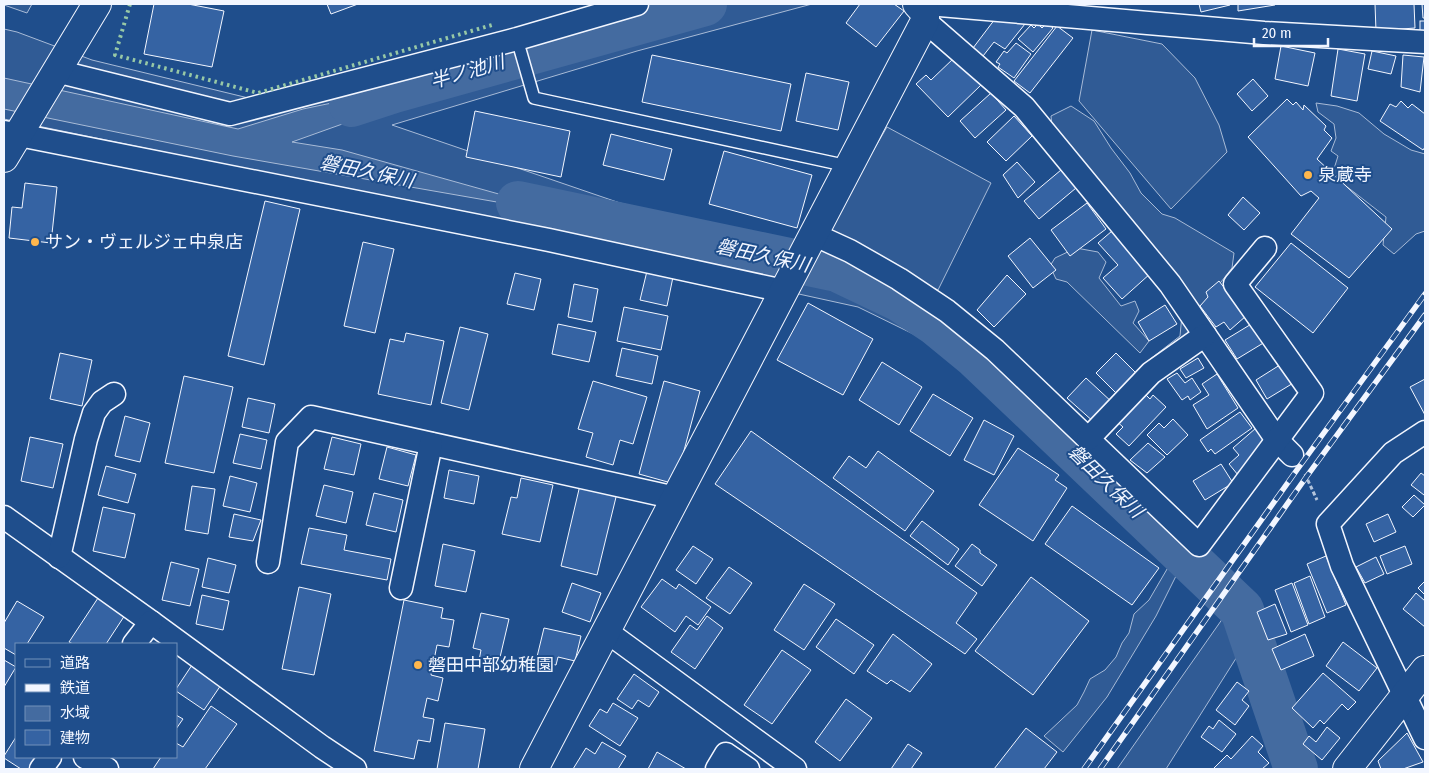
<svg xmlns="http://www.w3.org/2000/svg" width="1429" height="773" viewBox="0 0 1429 773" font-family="'Fira Sans Condensed','Noto Sans JP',sans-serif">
<rect width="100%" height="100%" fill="#1f4e8c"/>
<g fill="#305b95" stroke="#a8bbd7">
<path d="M4 4H32L27 13 4 5Z"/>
<path d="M635 4H812L637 51 392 125 620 203 821 252 899 279 1199 545 1201 571 1211 569 1197 594 1178 572 1156 616 1107 697 1063 752 1044 736 1077 705 1084 692 1090 679 1105 670 1116 657 1122 643 1129 633 1134 614 1149 600 1170 564 1049 437 946 350 858 307 653 262 188 157 4 119V29L17 32 92 60 269 103Z"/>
<path d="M1092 30 1162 44 1195 78 1219 125 1227 152 1171 209 1079 101Z"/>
<path d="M1316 103 1337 106 1359 113 1384 134 1411 150 1425 154V231L1416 234 1394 254 1383 245 1386 217 1346 186 1333 172 1338 156 1331 151 1336 138 1334 124 1318 112Z"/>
<path d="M1071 106 1094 121 1111 148 1130 173 1141 193 1162 214 1175 218 1234 253 1232 268 1217 287 1228 318 1154 371 1149 360 1180 336 1183 304 1076 153 1066 143 1052 126 1051 116Z"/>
<path d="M887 127 991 183 938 290 834 244 827 230Z"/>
<path d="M1076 248 1098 252 1106 262 1099 278 1121 306 1135 301 1139 311 1133 323 1149 341 1140 353 1067 282 1056 279 1050 266 1055 258Z"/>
<path d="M1223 618 1240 652 1166 769H1117Z"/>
</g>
<path fill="#446ba0" stroke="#a8bbd7" d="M499 68 292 142 342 150 577 216 233 156 4 109V78L238 129 303 109Z"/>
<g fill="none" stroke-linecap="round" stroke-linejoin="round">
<g stroke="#446ba0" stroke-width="44">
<path d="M351 105 394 91 705 4"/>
<path d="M518 203 837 270 900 300 936 324 975 356 1242 610 1296 769"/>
</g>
</g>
<g fill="#3563a3" stroke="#f2f6ff">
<path d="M154 4H188L224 11 212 67 144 54Z"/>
<path d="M327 4H358L331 14Z"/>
<path d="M860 4H894L904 11 876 47 846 23Z"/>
<path d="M1199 4H1230V5L1201 12Z"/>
<path d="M1238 4H1275V5L1238 11Z"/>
<path d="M1375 4H1414L1415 28 1376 31Z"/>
<path d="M1422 4H1425V18H1423Z"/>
<path d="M995 19 1020 20 1025 24 1005 49 994 42 983 56 973 48Z"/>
<rect x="1420" y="21" width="5" height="12"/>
<path d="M1047 23 1053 28 1033 52 1018 39 1031 25 1034 28 1038 24 1042 28Z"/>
<path d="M1057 26 1073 38 1030 93 1014 81Z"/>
<path d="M1016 43 1031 54 1014 78 998 67 1000 64 996 62 1004 51 1007 53Z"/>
<path d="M1281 46 1315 53 1308 86 1275 79Z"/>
<path d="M1338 49 1365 54 1357 101 1331 96Z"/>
<path d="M1372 51 1396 56 1391 74 1368 69Z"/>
<path d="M652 55 791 84 781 131 642 102Z"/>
<path d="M1403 55 1424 57 1420 92 1401 87Z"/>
<path d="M955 57 981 85 948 117 916 84 926 75 931 80Z"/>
<path d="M806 73 849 82 838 130 796 121Z"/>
<path d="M1253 79 1268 96 1252 111 1237 94Z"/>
<path d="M991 93 1006 110 975 138 960 121Z"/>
<path d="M1287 99 1293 105 1296 102 1303 110 1304 105 1326 126 1324 130 1332 138 1317 159 1392 229 1349 278 1291 234 1319 198 1311 191 1301 196 1248 137Z"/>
<path d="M1401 101 1408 108 1412 104 1425 114V147L1423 150 1380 121 1390 104 1396 107Z"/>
<path d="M475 111 570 131 561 177 466 157Z"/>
<path d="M1014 116 1032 136 1006 161 987 142Z"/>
<path d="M611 134 672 149 664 180 603 165Z"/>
<path d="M724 151 812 175 797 228 709 204Z"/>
<path d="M1017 162 1035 182 1018 198 1003 175Z"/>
<path d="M1061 170 1076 188 1039 219 1024 201Z"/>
<path d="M25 183 57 187 51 243 9 238 12 207 22 208Z"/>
<path d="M1243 197 1260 213 1244 230 1228 215Z"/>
<path d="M265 201 300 209 264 365 228 356Z"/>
<path d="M1087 203 1106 229 1070 256 1051 230Z"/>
<path d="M1112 231 1151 273 1122 299 1103 278 1118 265 1098 243Z"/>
<path d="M1030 238 1056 270 1033 288 1008 256Z"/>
<path d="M363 242 394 249 375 333 344 326Z"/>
<path d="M1291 243 1348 288 1313 333 1255 287Z"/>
<path d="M647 271 673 277 667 306 640 300Z"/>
<path d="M515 273 541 279 534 310 507 304Z"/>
<path d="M1007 275 1026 294 994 327 977 310Z"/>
<path d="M1219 281 1246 316 1230 330 1224 322 1216 327 1200 306 1208 297 1206 292Z"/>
<path d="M574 284 598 289 592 322 568 317Z"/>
<path d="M808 303 873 339 843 395 777 360Z"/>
<path d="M1165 305 1177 324 1149 341 1138 322Z"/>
<path d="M624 307 668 316 661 350 617 341Z"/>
<path d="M1253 323 1265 342 1237 359 1225 340Z"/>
<path d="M558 324 596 332 589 362 552 354Z"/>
<path d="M460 327 488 334 469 410 441 403Z"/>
<path d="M406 333 444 341 431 405 378 394 390 339 404 342Z"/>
<path d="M622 348 658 356 652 384 616 376Z"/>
<path d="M60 353 92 360 82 406 50 399Z"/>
<path d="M1116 353 1141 378 1121 398 1096 373Z"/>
<path d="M1198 358 1204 368 1186 378 1180 369Z"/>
<path d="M882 362 922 387 899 425 859 400Z"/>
<path d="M1283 363 1295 382 1267 399 1256 380Z"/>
<path d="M1177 373 1185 383 1192 378 1201 392 1190 400 1188 396 1182 400 1167 379Z"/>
<path d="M1217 374 1238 408 1207 429 1193 405 1209 395 1202 384Z"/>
<path d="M184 376 233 387 214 473 165 463Z"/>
<path d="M1086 378 1114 404 1095 423 1067 398Z"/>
<path d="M1425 379V415L1410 387Z"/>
<path d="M593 381 647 397 633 444 620 440 613 465 586 457 593 433 578 429Z"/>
<path d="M664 381 700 391 675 484 639 474Z"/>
<path d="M1142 391 1150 399 1153 395 1166 407 1129 446 1116 434 1123 427 1115 420Z"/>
<path d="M933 394 973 418 950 456 910 431Z"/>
<path d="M248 398 275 404 269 433 242 427Z"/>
<path d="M1240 412 1252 428 1215 454 1211 449 1208 452 1200 440Z"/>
<path d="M125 416 150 423 140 462 115 456Z"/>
<path d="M1173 419 1188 435 1167 455 1147 435 1159 423 1164 428Z"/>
<path d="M984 420 1014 436 994 475 964 460Z"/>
<path d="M1256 428 1269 444 1238 475 1229 464 1239 455 1233 448Z"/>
<path d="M751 431 977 593 956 623 977 639 965 654 715 484Z"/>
<path d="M240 434 267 440 261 469 233 463Z"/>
<path d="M30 437 63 444 53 488 21 481Z"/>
<path d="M332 437 361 444 354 475 324 469Z"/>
<path d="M1148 443 1165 457 1147 473 1130 460Z"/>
<path d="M387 447 416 455 408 486 379 479Z"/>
<path d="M1018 448 1059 475 1055 480 1067 488 1033 541 979 505Z"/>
<path d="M878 451 934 491 905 531 833 478 849 456 866 468Z"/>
<path d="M1221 464 1233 483 1205 500 1193 481Z"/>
<path d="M106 466 136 474 128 503 98 495Z"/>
<path d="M449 470 479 476 474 504 444 498Z"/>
<path d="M1421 473 1425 476V494L1424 495 1411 485Z"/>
<path d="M230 476 257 483 250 512 223 506Z"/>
<path d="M521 478 553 485 540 542 502 534 511 497 517 498Z"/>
<path d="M324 485 353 492 346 523 316 516Z"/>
<path d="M580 485 617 493 597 575 561 566Z"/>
<path d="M192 486 215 489 208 534 185 530Z"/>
<path d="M374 493 403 500 396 532 366 525Z"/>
<path d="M1414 495 1425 505 1413 517 1402 507Z"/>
<path d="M1072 506 1159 568 1132 605 1045 544Z"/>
<path d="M103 507 135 514 125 558 93 551Z"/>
<path d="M234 514 261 520 253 541 229 537Z"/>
<path d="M1388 514 1396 532 1374 542 1366 524Z"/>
<path d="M922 521 959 549 948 565 910 536Z"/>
<path d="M309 528 347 535 344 550 391 559 387 580 301 564Z"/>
<path d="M443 544 475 551 466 592 435 586Z"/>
<path d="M972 544 980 550V553L997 565 982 586 955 566Z"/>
<path d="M693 546 713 559 696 584 676 570Z"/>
<path d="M1405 546 1412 564 1387 574 1380 556Z"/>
<path d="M1326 556 1346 605 1327 613 1307 564Z"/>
<path d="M1376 557 1384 574 1365 583 1356 567Z"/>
<path d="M208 558 236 565 229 593 202 587Z"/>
<path d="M171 562 199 569 190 606 162 600Z"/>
<path d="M729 567 752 583 730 614 706 598Z"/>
<path d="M1310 576 1325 617 1309 624 1294 583Z"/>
<path d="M1031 577 1089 621 1033 695 975 651Z"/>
<path d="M662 579 676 589 679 584 711 607 698 625 686 616 675 632 641 607Z"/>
<path d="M1425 581V595L1418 588Z"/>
<path d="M572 583 601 593 590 622 562 612Z"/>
<path d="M1292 583 1308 625 1291 632 1275 590Z"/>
<path d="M804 584 835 604 804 650 774 630Z"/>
<path d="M299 587 331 594 314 675 282 669Z"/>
<path d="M1416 593 1425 601V627L1403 609Z"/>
<path d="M202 595 229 601 223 630 196 624Z"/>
<path d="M98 598 125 615 106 644H73L69 642Z"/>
<path d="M404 600 443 608 441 618 454 620 449 647 437 645 431 675 443 678 438 701 427 698 423 717 434 719 430 742 418 740 414 759 374 751Z"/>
<path d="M17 601 44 617 27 644H16V655L4 648V623Z"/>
<path d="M1275 604 1287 634 1268 640 1257 612Z"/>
<path d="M481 613 509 619 497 670 478 666 481 650 473 648Z"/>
<path d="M707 616 723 628 695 669 671 652 690 625 697 630Z"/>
<path d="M836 619 874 645 854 674 816 647Z"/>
<path d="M544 628 581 636 575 661 558 657 556 665 536 661Z"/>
<path d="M893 634 932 664 910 692 891 680 887 684 867 671Z"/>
<path d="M1305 634 1314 656 1281 670 1272 649Z"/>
<path d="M1343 642 1377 668 1359 691 1326 666Z"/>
<path d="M782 650 811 670 772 724 744 705Z"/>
<path d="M4 660 16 667 4 687Z"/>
<path d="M192 665 221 685 204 710 176 691V689Z"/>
<path d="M1323 673 1356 702 1348 710 1342 704 1324 724 1320 720 1313 728 1292 708Z"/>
<path d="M634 674 659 692 649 707 638 700 632 709 617 699Z"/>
<path d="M1237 682 1249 691 1242 700 1249 706 1235 725 1216 710Z"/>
<path d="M846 699 872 718 840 761 815 742Z"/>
<path d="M613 703 638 718 620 746 589 726 600 709 607 713Z"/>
<path d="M211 706 237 724 205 769H153L161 757H176V743L183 747Z"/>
<path d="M176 715 183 719 176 729Z"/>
<path d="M1219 720 1236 734 1222 752 1201 737 1209 726 1213 729Z"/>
<path d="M445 723 485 729 478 769H437Z"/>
<path d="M1327 727 1340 738 1322 760 1303 744 1309 736 1316 742Z"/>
<path d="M1026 728 1057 752 1044 769H994Z"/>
<path d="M1407 733 1423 762 1403 769H1381L1378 761Z"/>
<path d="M1252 736 1263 746 1258 752 1269 763 1262 769H1213L1227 755 1231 759Z"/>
<path d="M16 737V757H41L33 769H21L4 758V756Z"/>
<path d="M602 742 626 756 618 769H573L586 748 595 754Z"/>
<path d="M908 744 922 753 911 769H891Z"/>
<path d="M657 752 686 769H648Z"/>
</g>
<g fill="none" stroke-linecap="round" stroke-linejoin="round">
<defs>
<path id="service" d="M517 39 534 98 848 166"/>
<g id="minor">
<path d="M928 4 1264 33 1425 42"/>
<path d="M925 21 1024 107 1170 284 1277 440 1292 455"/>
<path d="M56 71 230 114 517 39 637 4"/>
<path d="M4 132 549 240 784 291"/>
<path d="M813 234 850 251 899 279 947 311 995 350 1199 545 1312 393 1235 284 1265 248"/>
<path d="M1425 432 1393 453 1328 524 1342 566 1425 738"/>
<path d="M1088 439 1151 373 1205 335"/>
<path d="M4 517 151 622 322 747 355 769"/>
<path d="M59 557 86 439 94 413 102 402 114 394"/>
<path d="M268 562 287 442 311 417 676 498"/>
<path d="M401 588 431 444"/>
<path d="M606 631 795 769"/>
<path d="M134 644 151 622"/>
<path d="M85 757 107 769"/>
<path d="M41 769 50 757"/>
<path d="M717 769 726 754 748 769"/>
</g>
<g id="tertiary">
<path d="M4 158 97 4"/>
<path d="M534 769 925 21V13L917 4"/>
</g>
<path id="secondary" d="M1347 769 1425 670"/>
</defs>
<use href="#service" stroke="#f2f6ff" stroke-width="14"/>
<use href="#minor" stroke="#f2f6ff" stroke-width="25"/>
<use href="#tertiary" stroke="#f2f6ff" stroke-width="30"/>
<use href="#secondary" stroke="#f2f6ff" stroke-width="30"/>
<path stroke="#b3c4dc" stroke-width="3" stroke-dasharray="4 2.5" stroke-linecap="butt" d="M1305 474 1317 500"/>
<use href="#service" stroke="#1f4e8c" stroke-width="11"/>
<use href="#minor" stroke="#1f4e8c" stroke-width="22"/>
<use href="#tertiary" stroke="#1f4e8c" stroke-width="28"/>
<use href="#secondary" stroke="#1f4e8c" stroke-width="28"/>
<defs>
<g id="rail">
<path d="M1084 769 1299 467 1425 294"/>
<path d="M1100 769 1307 476 1425 315"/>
</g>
</defs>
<use href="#rail" stroke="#f2f6ff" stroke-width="5.5"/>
<use href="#rail" stroke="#1f4e8c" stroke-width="4" stroke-dasharray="11" stroke-linecap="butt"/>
<path stroke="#97c8a6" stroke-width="4" stroke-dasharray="2.5 4" stroke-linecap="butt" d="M130 4 115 55 258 93 492 25"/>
</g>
<g fill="#ffb74d" stroke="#1f4e8c" stroke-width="2">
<circle cx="1308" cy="175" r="5"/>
<circle cx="35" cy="242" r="5"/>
<circle cx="418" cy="665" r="5"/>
</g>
<g text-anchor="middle" stroke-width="4" stroke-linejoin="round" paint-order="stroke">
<g font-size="18" fill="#f2f6ff" stroke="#1f4e8c" text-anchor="start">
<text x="1318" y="181">泉蔵寺</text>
<text x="45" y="248">サン・ヴェルジェ中泉店</text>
<text x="428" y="671">磐田中部幼稚園</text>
</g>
<g font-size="19" font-style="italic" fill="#f2f6ff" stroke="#1f4e8c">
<text transform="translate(467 71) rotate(-16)" y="7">半ノ池川</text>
<text transform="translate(367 171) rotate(12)" y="7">磐田久保川</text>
<text transform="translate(763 255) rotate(12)" y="7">磐田久保川</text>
<text transform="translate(1106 481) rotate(44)" y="7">磐田久保川</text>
</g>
</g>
<rect width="1429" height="773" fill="none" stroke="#f2f6ff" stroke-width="10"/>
<rect x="15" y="643" width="162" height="115" fill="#1f4e8c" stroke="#7391ba"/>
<rect x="25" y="659" width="25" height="8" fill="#1f4e8c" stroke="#7391ba"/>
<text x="60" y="668" font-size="15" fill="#f2f6ff">道路</text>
<rect x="25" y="684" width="25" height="8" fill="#f2f6ff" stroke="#7391ba"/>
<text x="60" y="693" font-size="15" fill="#f2f6ff">鉄道</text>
<rect x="25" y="706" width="25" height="15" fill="#446ba0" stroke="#7391ba"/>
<text x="60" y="718" font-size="15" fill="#f2f6ff">水域</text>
<rect x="25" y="730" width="25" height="15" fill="#3563a3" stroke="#7391ba"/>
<text x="60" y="743" font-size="15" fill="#f2f6ff">建物</text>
<path d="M1254 38v8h74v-8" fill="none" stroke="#f2f6ff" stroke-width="2.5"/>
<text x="1262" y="38" font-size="15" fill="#f2f6ff" stroke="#1f4e8c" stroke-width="4" paint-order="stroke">20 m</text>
</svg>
